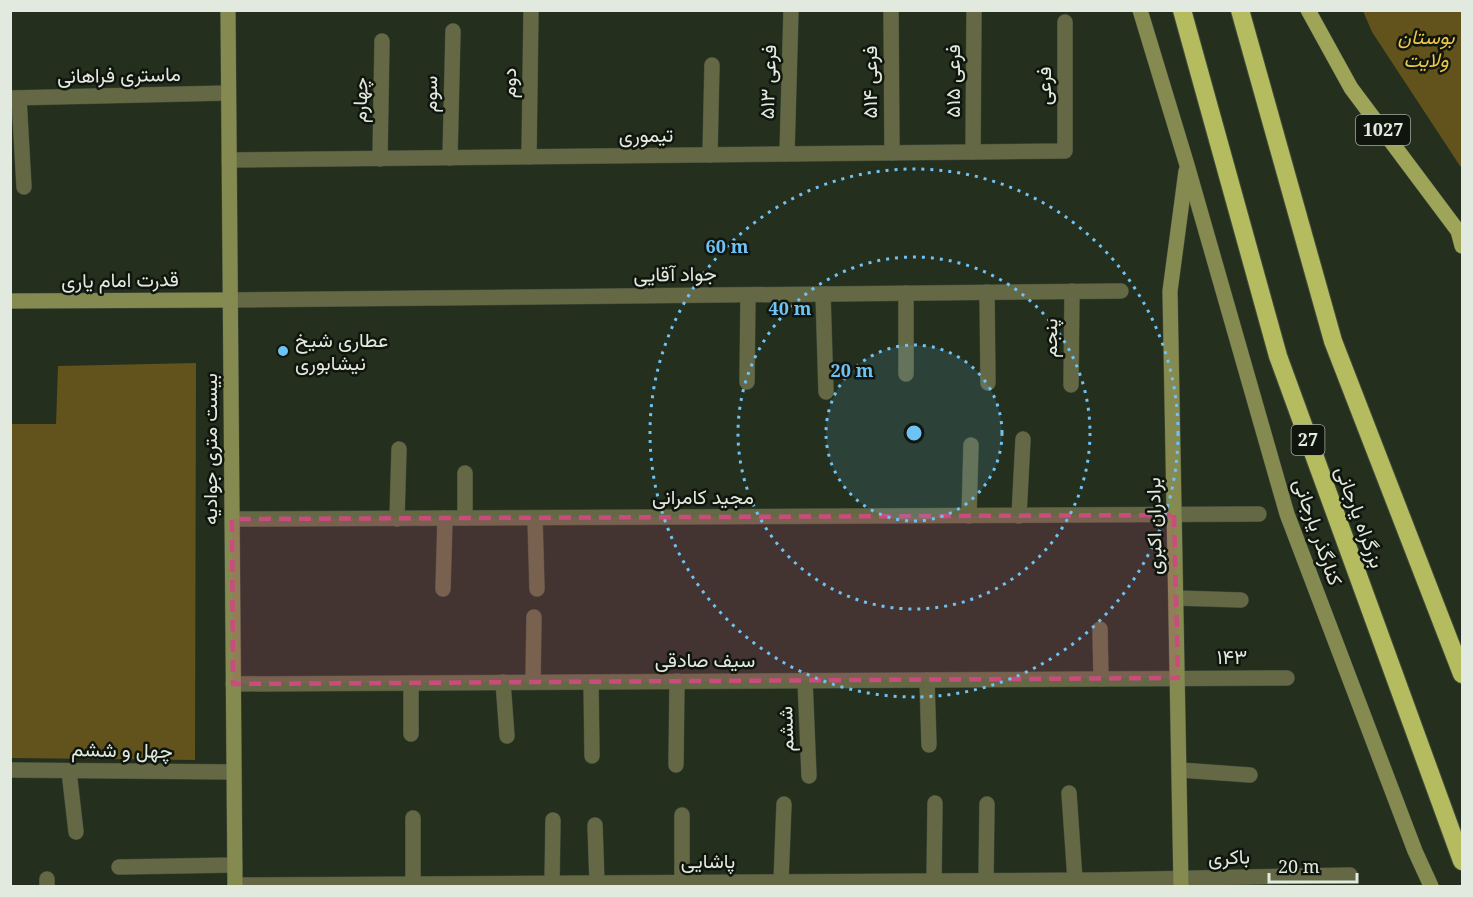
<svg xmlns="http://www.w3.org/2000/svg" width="1473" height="897" viewBox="0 0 1473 897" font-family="'Noto Serif',Vazirmatn,serif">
<rect width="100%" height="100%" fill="#242f1e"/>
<g fill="#62521c">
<path d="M1363 11H1462V169L1372 32Z"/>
<path d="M196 363 195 760 11 758V424H56L58 366Z"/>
</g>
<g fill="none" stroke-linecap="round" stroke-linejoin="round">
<defs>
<g id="street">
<path d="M891 10 892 153"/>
<path d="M10 98 228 93"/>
<path d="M19 98 24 187"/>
<path d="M973 152 974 10"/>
<path d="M787 154 791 10"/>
<path d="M710 155 712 65"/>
<path d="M529 157 531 10"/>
<path d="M450 158 453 31"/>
<path d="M380 159 382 41"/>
<path d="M229 160 1065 151V22"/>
<path d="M987 292 988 383"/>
<path d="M823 294 826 392"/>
<path d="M230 300 1121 291"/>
<path d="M906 374V293"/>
<path d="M747 382 748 295"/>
<path d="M1071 385 1072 291"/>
<path d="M969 516 971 445"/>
<path d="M1019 516 1023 439"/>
<path d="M465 518V473"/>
<path d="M535 518 537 589"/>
<path d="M232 519 1259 514"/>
<path d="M397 519 399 449"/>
<path d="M443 589 445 518"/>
<path d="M1176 598 1241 600"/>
<path d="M1100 629 1101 679"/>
<path d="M805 680 809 776"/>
<path d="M927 680 929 745"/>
<path d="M503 682 507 736"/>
<path d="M533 682 534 617"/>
<path d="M591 682 592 756"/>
<path d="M411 683V734"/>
<path d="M233 684 1287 678"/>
<path d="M676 765 677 681"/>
<path d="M10 770 234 772"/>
<path d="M1180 770 1250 775"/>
<path d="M69 771 76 832"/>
<path d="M1069 793 1075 880"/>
<path d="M682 815V882"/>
<path d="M413 818V884"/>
<path d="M595 825 597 883"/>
<path d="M119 867 235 865"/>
<path d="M47 879V886"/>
<path d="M986 880 987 804"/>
<path d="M934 881 935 803"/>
<path d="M781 882 784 804"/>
<path d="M552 883 553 820"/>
<path d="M235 885 1102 880 1350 875"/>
</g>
<g id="secondary">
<path d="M228 10 235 886"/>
<path d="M1140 10 1187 165 1287 514 1415 851 1431 886"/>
<path d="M10 301 230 300"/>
<path d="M1181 886 1170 291 1186 171"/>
</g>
<path id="primary" d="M1308 10 1351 88 1458 231 1462 246"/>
<g id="highway">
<path d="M1182 10 1278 356 1462 861"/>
<path d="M1240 10 1333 341 1462 674"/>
</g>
</defs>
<use href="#street" stroke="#424d3d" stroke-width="16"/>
<use href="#secondary" stroke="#424d3d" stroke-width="16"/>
<use href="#primary" stroke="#424d3d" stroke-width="16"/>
<use href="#highway" stroke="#424d3d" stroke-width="20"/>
<use href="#street" stroke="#646844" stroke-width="15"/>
<use href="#secondary" stroke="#858a50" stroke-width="15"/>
<use href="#primary" stroke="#9ea458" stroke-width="15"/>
<use href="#highway" stroke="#b4bc5f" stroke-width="18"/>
</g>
<path fill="#ca4c7c" fill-opacity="0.2" stroke="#ca4c7c" stroke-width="4.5" stroke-dasharray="12 8" stroke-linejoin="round" d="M1174 515 1178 678 233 684 232 519Z"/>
<circle cx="914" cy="433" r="88" fill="#6fc2f4" fill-opacity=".12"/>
<g fill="none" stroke="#6fc2f4" stroke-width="3" stroke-dasharray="3 6">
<circle cx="914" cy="433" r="88"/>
<circle cx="914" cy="433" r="176"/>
<circle cx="914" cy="433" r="264"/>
</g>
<circle fill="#6fc2f4" stroke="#10150e" stroke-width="2" cx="283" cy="351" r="6"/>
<g text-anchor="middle" stroke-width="5" stroke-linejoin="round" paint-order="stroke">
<g fill="#10150e" stroke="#a3a9a0" stroke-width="1.5">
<rect x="1356" y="115" width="54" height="30" rx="4.5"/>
<rect x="1291.5" y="425" width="33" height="30" rx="4.5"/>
</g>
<g font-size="18" font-weight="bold" fill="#e2e9de">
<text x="1383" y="136">1027</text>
<text x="1308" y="446">27</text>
</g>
<g font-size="20" font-style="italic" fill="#ecc645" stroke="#10150e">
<text x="1426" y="44">بوستان<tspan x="1426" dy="23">ولایت</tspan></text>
</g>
<g font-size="20" fill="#e2e9de" stroke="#10150e">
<text transform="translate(119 75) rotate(-1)" y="7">ماستری فراهانی</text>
<text transform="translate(953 81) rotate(-90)" y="7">فرعی ۵۱۵</text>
<text transform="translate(768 82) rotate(-88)" y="7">فرعی ۵۱۳</text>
<text transform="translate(870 82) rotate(-90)" y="7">فرعی ۵۱۴</text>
<text transform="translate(509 83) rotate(-89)" y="7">دوم</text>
<text transform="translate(1044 86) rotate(-90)" y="7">فرعی</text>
<text transform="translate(430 94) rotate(-89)" y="7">سوم</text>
<text transform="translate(360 100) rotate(-89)" y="7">چهارم</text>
<text transform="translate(646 135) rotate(-1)" y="7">تیموری</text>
<text transform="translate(675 274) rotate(-1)" y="7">جواد آقایی</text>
<text transform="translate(120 280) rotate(-1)" y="7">قدرت امام یاری</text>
<text transform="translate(1050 338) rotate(-89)" y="7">پنجم</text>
<text transform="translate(210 449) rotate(-90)" y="7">بیست متری جوادیه</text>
<text x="703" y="504">مجید کامرانی</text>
<text transform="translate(1360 517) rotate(70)" y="7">بزرگراه یارجانی</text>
<text transform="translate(1154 526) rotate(-91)" y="7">برادران اکبری</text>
<text transform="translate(1318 532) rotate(71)" y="7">کنارگذر یارجانی</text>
<text x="1232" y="664">۱۴۳</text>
<text x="705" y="667">سیف صادقی</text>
<text transform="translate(786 729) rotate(-92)" y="7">ششم</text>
<text transform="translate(122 750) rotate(1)" y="7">چهل و ششم</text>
<text transform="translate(1229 857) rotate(-2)" y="7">باکری</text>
<text x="708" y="868">پاشایی</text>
</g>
<g font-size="20" fill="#e2e9de" stroke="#10150e" text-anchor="start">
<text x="295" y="347">عطاری شیخ<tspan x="295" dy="23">نیشابوری</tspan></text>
</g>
</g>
<circle cx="914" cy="433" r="9" fill="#6fc2f4" stroke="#10150e" stroke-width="3"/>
<g font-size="18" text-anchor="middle" font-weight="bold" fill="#6fc2f4" stroke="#10150e" stroke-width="5" stroke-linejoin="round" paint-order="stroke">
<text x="727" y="253">60 m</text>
<text x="790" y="315">40 m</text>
<text x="852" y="377">20 m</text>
</g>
<rect width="1473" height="897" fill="none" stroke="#e2e9de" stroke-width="24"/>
<path d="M1269 873v9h88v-9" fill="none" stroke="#e2e9de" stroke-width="3"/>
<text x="1278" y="873" font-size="18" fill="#e2e9de" stroke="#10150e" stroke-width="4.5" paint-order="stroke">20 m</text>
</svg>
